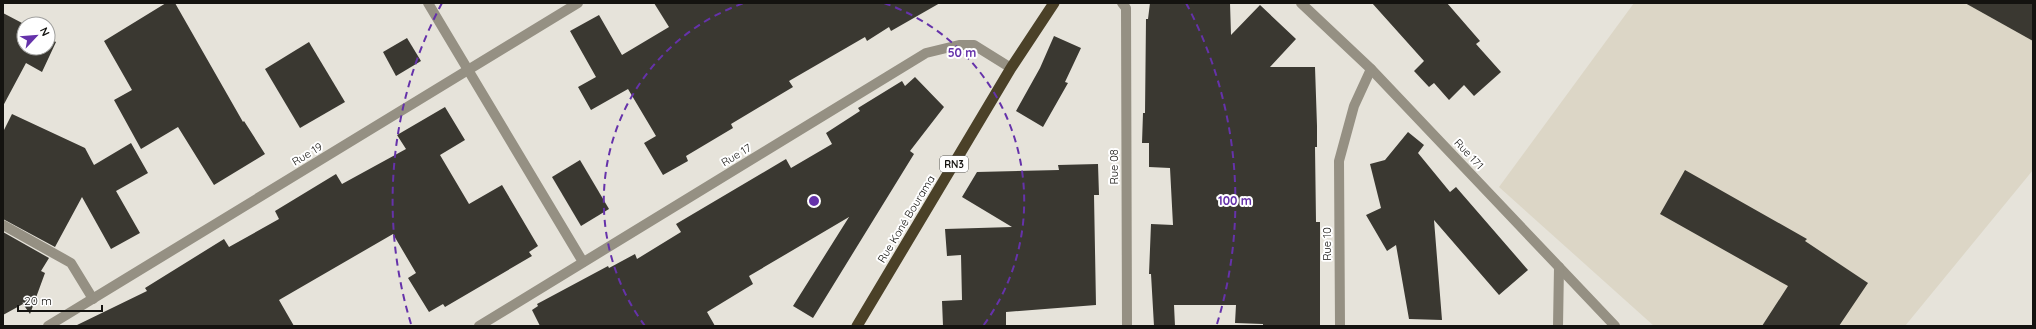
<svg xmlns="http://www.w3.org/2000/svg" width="2036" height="329" viewBox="0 0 2036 329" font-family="Quicksand,sans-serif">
<rect width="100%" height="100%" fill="#e6e3da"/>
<path fill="#dcd6c6" d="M1634 3H2033V170L1905 326H1654L1499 187Z"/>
<g fill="#3a3831">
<path d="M166 3H175L243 122 244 121 265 154 214 185 178 127 141 149 114 100 132 90 104 41Z"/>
<path d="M654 3H940L891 31 889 27 867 41 865 37 789 81 793 87 731 124 733 128 686 156 688 161 663 175 644 143 656 136 628 89 591 110 578 87 596 77 570 31 599 15 622 55 669 27Z"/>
<path d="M1150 3H1230L1231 35 1260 5 1296 39 1270 67H1315L1317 126V147H1315L1316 222H1320V326H1263V324L1235 323 1236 305H1174L1175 326H1154L1151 274H1149L1151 224 1173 225 1170 168 1149 167V143H1142L1143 113H1145L1146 19H1148Z"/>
<path d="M1372 3H1447L1480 41 1476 44 1501 72 1474 96 1464 85 1449 100 1434 83 1429 87 1414 71 1424 61Z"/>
<path d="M1965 3H2033V41Z"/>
<path d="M3 13 24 24V48H48V38L56 42 42 72 26 63 3 106Z"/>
<path d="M1054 36 1081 48 1065 82 1068 83 1043 127 1016 111 1040 68Z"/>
<path d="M407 38 421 61 396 76 383 52Z"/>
<path d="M309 42 345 102 300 128 265 69Z"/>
<path d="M915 77 944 107 910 151 914 154 813 318 793 306 849 217 749 276 753 284 707 312 715 326H540L532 310 538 306 537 304 608 266 609 268 635 254 637 259 681 232 676 224 786 159 791 168 832 144 826 133 860 111 858 108 902 81 905 86Z"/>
<path d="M445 107 465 140 440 155 469 204 502 185 538 246 529 252 532 256 445 307 443 304 429 312 408 278 416 273 393 234 279 300 294 326H75L147 291 145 288 224 239 229 247 279 219 275 211 336 174 342 184 406 149 397 135Z"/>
<path d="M12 114 85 148 94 165 131 143 148 173 116 191 140 233 111 249 82 197 55 247 3 219V132Z"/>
<path d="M1408 132 1424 145 1418 153 1450 192 1456 187 1528 270 1499 295 1434 220 1442 320 1409 319 1396 245 1387 251 1366 215 1381 208 1370 164 1385 160Z"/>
<path d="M580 160 609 209 581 226 552 177Z"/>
<path d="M1098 164 1099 195H1094L1096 305 1006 312V326H943L942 301 962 300 961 255 947 256 945 229 1012 227 962 197 977 172 1059 170 1058 165Z"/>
<path d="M1685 170 1807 239 1805 241 1868 283 1839 326H1762L1788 286 1660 214Z"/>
<path d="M3 232 49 258 41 271 45 273 30 314 23 304 3 315Z"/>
</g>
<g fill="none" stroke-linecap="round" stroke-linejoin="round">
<g stroke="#959083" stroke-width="10">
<path d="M428 3 583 262"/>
<path d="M1122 3 1126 8 1127 326"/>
<path d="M1301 3 1371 69 1615 326"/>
<path d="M3 225 71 263 93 299"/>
<path d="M48 326 578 3"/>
<path d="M479 326 926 53 959 45H974L1011 68"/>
<path d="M1340 326 1339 161 1354 106 1371 69"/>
<path d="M1558 326 1559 267"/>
</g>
<path stroke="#4b4128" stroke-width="11" d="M857 326 1011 68 1054 3"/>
</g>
<g fill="none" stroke="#6532aa" stroke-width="2" stroke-dasharray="7 5">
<path d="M645 326A210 210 0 0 1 744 3M884 3A210 210 0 0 1 983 326"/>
<path d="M411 324A421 421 0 0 1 442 3M1186 3A421 421 0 0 1 1217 324"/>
</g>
<g text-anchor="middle" stroke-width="4" stroke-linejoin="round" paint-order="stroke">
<rect fill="#fff" stroke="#5a5a58" stroke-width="1" x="940" y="156" width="28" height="16" rx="3"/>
<g font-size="10" font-weight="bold" fill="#141310">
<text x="954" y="168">RN3</text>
</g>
<g font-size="11" fill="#141310" stroke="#fff">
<text transform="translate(307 154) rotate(-31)" y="4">Rue 19</text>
<text transform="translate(1469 154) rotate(47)" y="4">Rue 171</text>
<text transform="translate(736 155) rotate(-31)" y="4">Rue 17</text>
<text transform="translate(1114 167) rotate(-90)" y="4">Rue 08</text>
<text transform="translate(906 219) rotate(-59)" y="4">Rue Koné Bourama</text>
<text transform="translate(1327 244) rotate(-90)" y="4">Rue 10</text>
</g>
</g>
<circle cx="814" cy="201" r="6" fill="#6532aa" stroke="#fff" stroke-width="2"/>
<g font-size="12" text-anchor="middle" font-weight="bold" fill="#6532aa" stroke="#fff" stroke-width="4" stroke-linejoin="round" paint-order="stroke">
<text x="962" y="57">50 m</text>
<text x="1235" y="205">100 m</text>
</g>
<rect width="2036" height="329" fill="none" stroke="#141310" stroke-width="8"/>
<g transform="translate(36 36) rotate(64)"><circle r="19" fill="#ffffff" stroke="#a1a19f"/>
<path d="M0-3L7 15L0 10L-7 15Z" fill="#6532aa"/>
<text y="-6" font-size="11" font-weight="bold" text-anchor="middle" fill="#141310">N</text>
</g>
<path d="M18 305v6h84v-6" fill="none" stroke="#141310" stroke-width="2"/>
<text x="24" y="305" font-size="12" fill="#141310" stroke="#ffffff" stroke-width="3" paint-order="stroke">20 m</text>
</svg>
